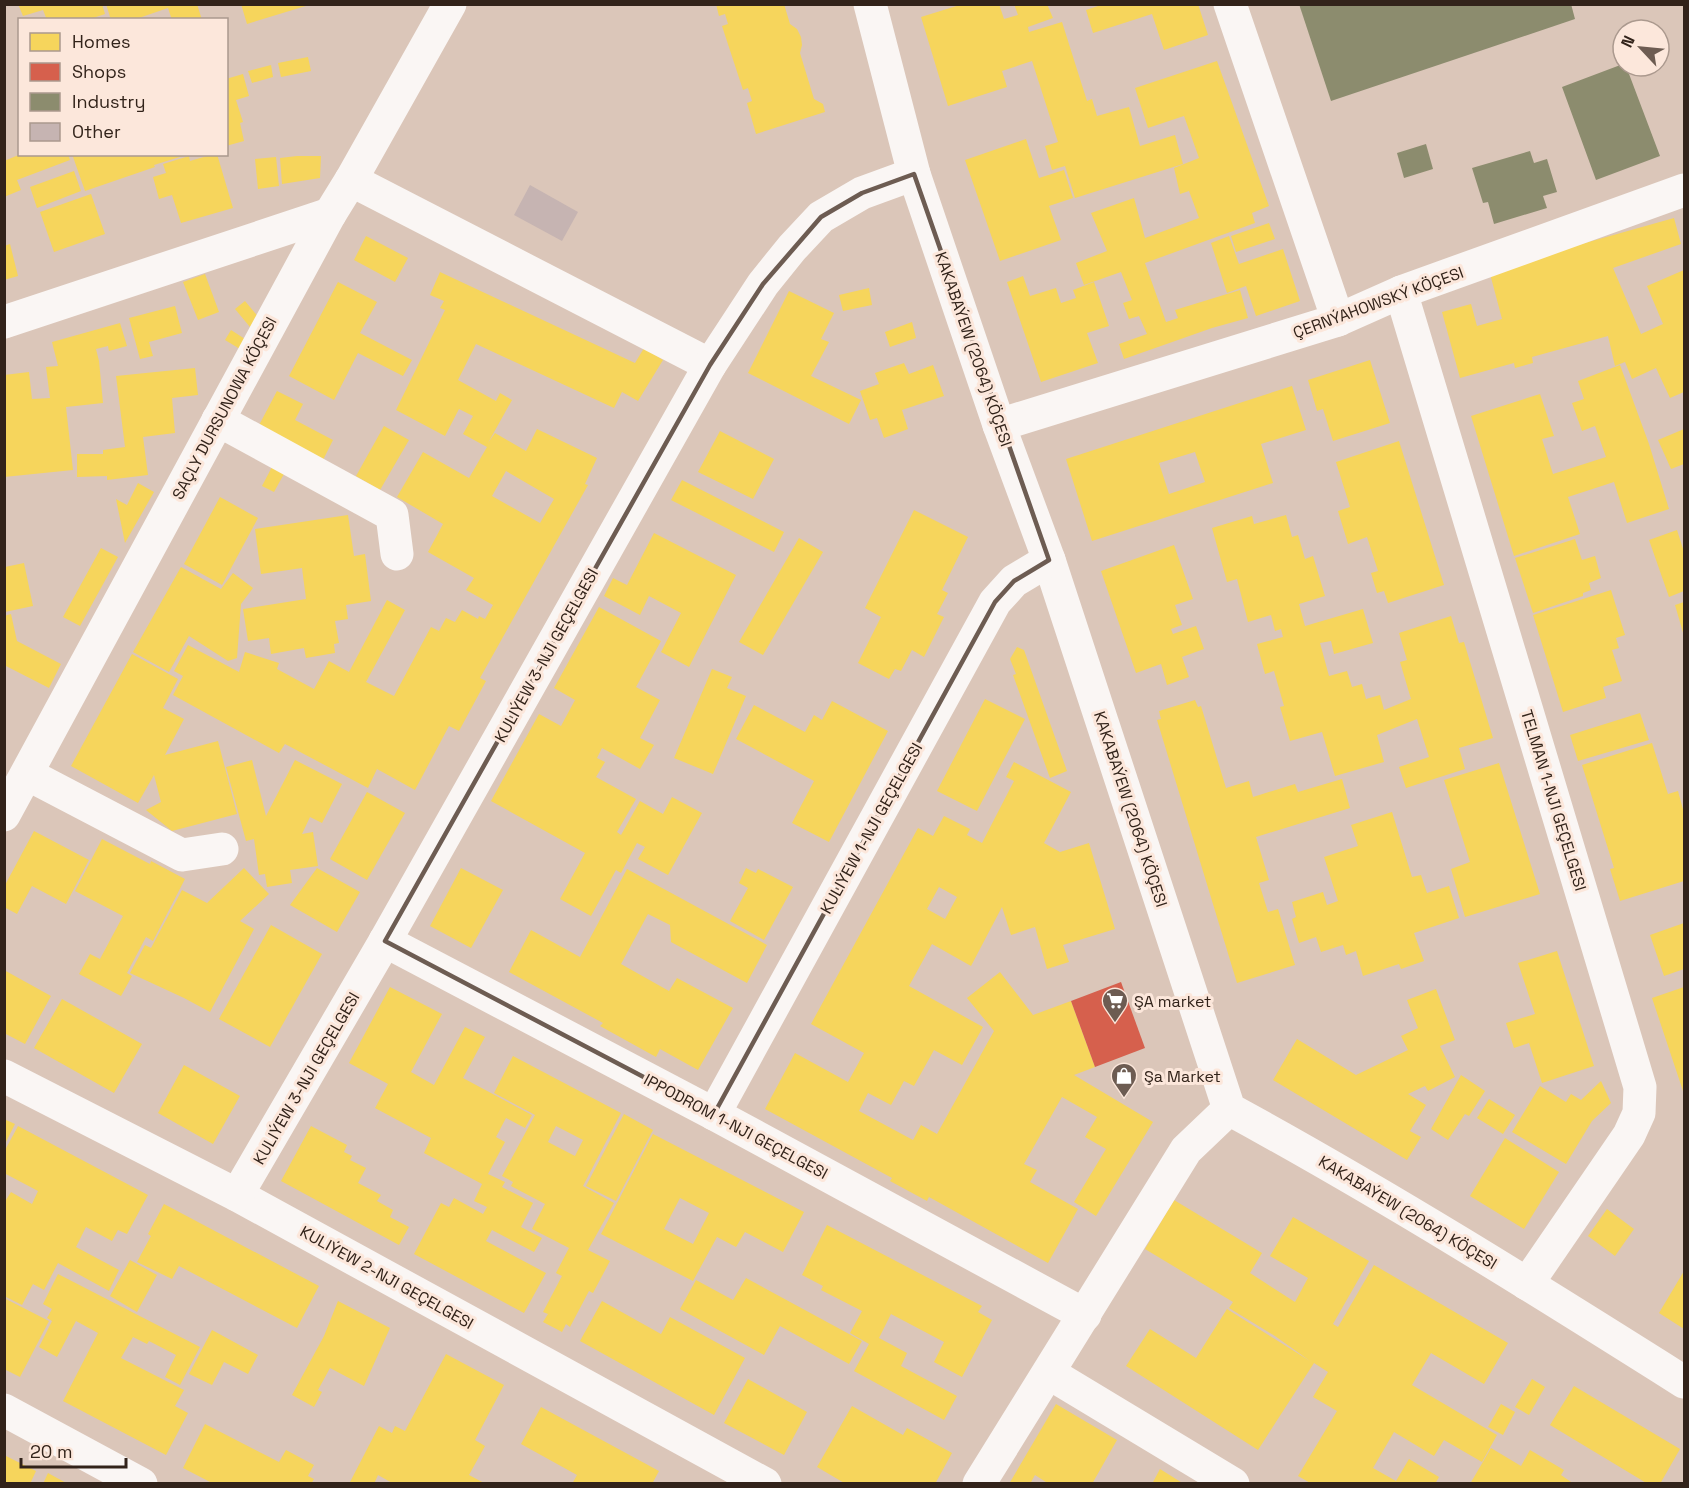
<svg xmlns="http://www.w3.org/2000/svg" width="1689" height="1488" viewBox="0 0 1689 1488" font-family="'Space Grotesk',sans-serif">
<rect width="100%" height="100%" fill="#dbc6b9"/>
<g fill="#f6d55c" fill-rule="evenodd">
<path d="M18 4H102L105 14 87 20H47L43 10 23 16Z"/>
<path d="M106 4H197L202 20H172L168 8 133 20H111Z"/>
<path d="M241 4H309V5L247 24Z"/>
<path d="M716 4H784L790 24 797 29 801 37 802 45 800 53 814 99 823 104 825 112 756 134 747 103 752 101 748 88 743 90 722 26 728 24 725 14 719 16Z"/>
<path d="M963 4H999L1004 19 1018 15 1014 4H1047L1053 18 1028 27 1029 32 1062 22 1087 101 1092 99 1097 116 1129 107 1140 146 1175 135 1183 164 1075 198 1065 166 1052 170 1045 146 1058 142 1032 61 1002 71 1007 87 948 106 921 17Z"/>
<path d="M1104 4H1198L1208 35 1164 50 1152 14 1093 33 1086 10Z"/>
<path d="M308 57 311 71 281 77 278 63Z"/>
<path d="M1217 61 1269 206 1252 213 1255 223 1145 263 1166 322 1178 318 1175 310 1240 290 1248 318 1212 328 1124 359 1119 344 1147 334 1139 316 1129 319 1123 303 1132 300 1121 272 1084 285 1076 263 1107 251 1091 213 1134 198 1145 238 1199 218 1189 191 1180 194 1174 168 1199 158 1184 116 1148 128 1135 88Z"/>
<path d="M271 65 273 77 252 83 248 71Z"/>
<path d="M243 74 249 96 236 100 243 122 240 123 244 141 226 146V79Z"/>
<path d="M1026 139 1039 178 1064 170 1073 198 1049 206 1061 240 1000 261 965 160Z"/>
<path d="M21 154H68L70 160 17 180 21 190 4 197V161Z"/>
<path d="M72 154H186V155L154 165 155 167 85 191Z"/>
<path d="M214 154H217L233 208 181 223 172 195 159 199 153 177 166 173 163 164 189 156 190 161Z"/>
<path d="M297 156H321L320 178 282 184 280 158Z"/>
<path d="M276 157 279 186 258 189 255 159Z"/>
<path d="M74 171 81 191 37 208 30 187Z"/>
<path d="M91 194 105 234 54 252 40 212Z"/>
<path d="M1674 218 1681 244 1613 268 1641 334 1663 324 1647 286 1684 270V392L1670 398 1656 368 1632 379 1625 362 1615 366 1608 336 1532 357 1533 363 1515 368 1514 363 1460 378 1442 312 1471 304 1477 326 1502 319 1489 270Z"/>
<path d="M1269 223 1275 239 1236 252 1231 236Z"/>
<path d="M366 236 408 258 395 282 354 260Z"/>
<path d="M1229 236 1239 264 1283 249 1300 301 1256 316 1246 286 1227 293 1211 243Z"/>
<path d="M10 244 18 276 4 280V246Z"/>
<path d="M440 272 635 363 644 348 663 360 638 401 622 392 614 408 476 344 458 380 496 401 500 393 512 400 488 443 495 433 526 451 537 429 597 458 585 484 588 485 480 678 486 681 459 731 449 726 415 790 377 769 368 788 285 744 279 753 173 695 183 676 174 671 188 645 239 672 245 652 279 663 277 669 314 689 329 661 349 672 387 600 405 610 366 682 394 696 431 627 439 631 446 618 455 622 462 610 478 619 479 616 485 619 493 605 466 590 474 578 428 552 443 524 397 497 423 452 469 478 487 447 463 434 473 416 459 409 445 436 396 410 445 310 440 308 444 301 430 295ZM506 471 554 499 540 523 492 496Z"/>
<path d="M205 274 219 312 198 320 183 282Z"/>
<path d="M1023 276 1030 296 1056 288 1061 303 1076 298 1073 290 1094 282 1109 326 1087 333 1098 363 1041 382 1007 282Z"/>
<path d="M338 282 377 302 360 333 412 360 403 376 358 353 334 400 289 376Z"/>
<path d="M869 288 872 305 843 311 839 295Z"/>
<path d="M789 291 834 313 821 339 829 342 811 376 861 400 849 424 748 373Z"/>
<path d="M245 301 260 319 250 327 235 309Z"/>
<path d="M175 306 182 333 149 342 153 356 140 359 129 318Z"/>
<path d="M912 322 916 338 890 347 885 332Z"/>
<path d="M120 323 127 346 109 351 108 346 96 349 99 361 103 403 66 407 73 470 4 477V375L29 372 32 399 50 398 46 367 58 366 52 342Z"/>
<path d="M231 330 245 339 240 349 225 340Z"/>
<path d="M1370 360 1390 423 1333 441 1323 409 1317 411 1308 380Z"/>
<path d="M904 363 909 374 933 365 944 396 902 410 908 429 884 438 877 418 870 420 860 391 879 384 875 373Z"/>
<path d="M1620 365 1649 444 1669 509 1627 523 1614 482 1568 497 1580 534 1514 556 1471 416 1540 394 1554 436 1542 439 1553 474 1606 457 1595 426 1582 431 1572 403 1584 399 1578 381Z"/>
<path d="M195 368 198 395 172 398 175 433 143 437 148 475 107 480V476L77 477V454H103V450L125 447 116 376Z"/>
<path d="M1292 386 1306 430 1261 444 1273 483 1092 541 1066 459ZM1195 452 1205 482 1169 494 1159 463Z"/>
<path d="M277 391 303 404 295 420 333 440 322 462 257 429Z"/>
<path d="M384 426 409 440 380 490 356 476Z"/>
<path d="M1684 429V464L1671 469 1658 440Z"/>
<path d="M720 431 774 459 753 499 698 472Z"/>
<path d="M1399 441 1444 585 1388 603 1384 591 1377 593 1371 573 1378 571 1367 537 1348 544 1338 511 1350 507 1336 462Z"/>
<path d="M273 465 285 472 274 492 262 486Z"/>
<path d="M682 480 784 532 774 552 671 500Z"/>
<path d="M138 483 154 492 125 543 116 499 127 505Z"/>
<path d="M220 497 258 518 222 585 184 564Z"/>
<path d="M914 510 968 537 942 590 948 593 937 614 944 617 924 657 912 650 901 671 895 669 889 679 858 663 881 617 865 608Z"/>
<path d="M348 515 354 556 365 554 371 601 346 605 348 619 335 621 339 643 334 644 335 653 306 658 304 648 271 654 269 638 248 641 243 609 306 599 302 568 261 574 255 529Z"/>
<path d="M1286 515 1292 537 1298 535 1305 559 1313 556 1325 596 1299 604 1305 626 1363 609 1373 643 1334 654 1331 641 1320 643 1329 676 1347 671 1352 687 1362 684 1366 699 1380 695 1384 710 1411 699 1400 662 1407 660 1399 633 1451 616 1459 643 1464 642 1493 738 1459 748 1465 769 1406 788 1399 767 1429 757 1417 719 1377 735 1384 762 1335 776 1322 732 1290 741 1280 707 1284 706 1274 671 1265 674 1257 644 1283 637 1281 629 1275 631 1271 615 1248 622 1237 579 1227 582 1212 528 1252 516 1254 524Z"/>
<path d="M1677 530 1684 552V591L1669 597 1649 540Z"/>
<path d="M654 533 736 575 689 667 661 652 681 613 649 596 640 615 604 596 613 578 627 585Z"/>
<path d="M799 538 823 552 763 655 739 642Z"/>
<path d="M1575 539 1582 560 1595 556 1601 578 1589 583 1591 590 1583 593V596L1533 613 1515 558Z"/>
<path d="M1174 545 1193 599 1175 605 1182 625 1171 629 1173 634 1196 626 1204 649 1182 657 1189 677 1167 685 1161 664 1136 673 1101 571Z"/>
<path d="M101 548 118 557 80 626 63 617Z"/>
<path d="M24 563 33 606 5 612V567Z"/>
<path d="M181 567 221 589 233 573 253 588 241 604 237 658 228 661 189 636 169 672 133 652Z"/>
<path d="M1611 590 1625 635 1616 638 1619 648 1612 650 1622 681 1603 687 1606 698 1563 712 1533 615Z"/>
<path d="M1684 602V636L1675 605Z"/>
<path d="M599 607 661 641 636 687 660 700 640 738 654 745 640 769 602 748 597 758 605 762 596 777 636 799 617 832 621 835 640 801 663 814 672 797 702 813 668 875 638 859 645 847 637 843 621 873 616 870 591 916 560 899 585 853 491 801 539 714 561 726 575 700 554 688Z"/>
<path d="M11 614 17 641 61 664 49 688 4 665V616Z"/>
<path d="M1017 647 1024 650 1067 771 1050 778 1013 675 1016 674 1010 659Z"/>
<path d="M132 654 178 679 163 708 184 719 165 755 218 741 237 814 172 831 146 810 161 802 154 775 138 803 71 766Z"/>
<path d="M712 669 732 677 727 688 746 696 713 774 674 758Z"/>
<path d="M985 699 1025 719 977 811 937 791Z"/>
<path d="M1195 700 1198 707 1201 706 1226 788 1249 781 1253 797 1295 784 1298 792 1342 779 1350 808 1256 837 1269 880 1259 883 1268 912 1278 909 1295 965 1237 983 1157 720 1161 719 1159 711Z"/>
<path d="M832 701 888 731 829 842 792 823 814 781 736 739 754 705 805 732 814 715 822 720Z"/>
<path d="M1640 713 1649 740 1578 761 1570 735Z"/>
<path d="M1652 743 1668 794 1678 791 1684 813V881L1620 901 1610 869 1614 868 1582 765Z"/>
<path d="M252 760 266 816 295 760 342 784 322 823 310 817 302 834 313 832 318 866 290 870 292 883 267 887 265 874 259 875 254 839 246 841 226 767Z"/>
<path d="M1014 762 1071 792 1044 843 1060 852 1089 843 1115 929 1063 945 1069 962 1047 969 1035 927 1011 935 1002 907 971 966 932 944 909 986 983 1027 962 1065 934 1050 914 1086 904 1081 891 1105 868 1093 859 1111 913 1140 921 1125 937 1134 994 1031 967 998 1000 972 1033 1015 1071 1001 1095 1067 1074 1075 1153 1122 1096 1216 1074 1202 1106 1149 1085 1137 1097 1117 1062 1097 1024 1164 1037 1170 1030 1182 1078 1209 1048 1263 929 1197 927 1201 890 1181 892 1178 765 1109 795 1053 848 1082 864 1053 811 1024 918 828 933 836 944 816 970 829 967 835 982 843 1014 781 1006 777ZM939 887 957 897 945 919 927 909Z"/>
<path d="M1499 763 1540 894 1465 917 1451 869 1470 862 1444 780Z"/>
<path d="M367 792 405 813 367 880 330 859Z"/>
<path d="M1392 812 1412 877 1421 875 1427 893 1449 886 1459 918 1414 933 1424 961 1401 969 1399 964 1363 976 1356 951 1346 955 1343 945 1321 952 1316 937 1299 943 1292 919 1296 917 1292 902 1323 892 1327 905 1338 901 1324 857 1358 846 1351 825Z"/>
<path d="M34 831 89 860 66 904 32 886 17 914 4 907V887Z"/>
<path d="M102 839 150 864 151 861 185 879 153 941 146 937 127 973 132 976 121 996 79 974 90 954 100 959 123 916 75 891Z"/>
<path d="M244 868 269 894 240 921 254 929 210 1012 184 998 130 973 145 945 151 948 182 890 207 903Z"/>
<path d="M317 868 360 892 337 932 290 905Z"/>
<path d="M461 868 503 890 471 948 430 926Z"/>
<path d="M746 868 756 873 758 869 793 887 764 940 730 921 748 888 739 883Z"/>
<path d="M627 869 767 945 747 983 671 942 670 925 648 914 621 964 669 991 677 978 733 1008 698 1070 660 1049 656 1057 600 1026 603 1023 509 972 531 930 580 957Z"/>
<path d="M1684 923V969L1664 976 1650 935Z"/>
<path d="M271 925 322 954 270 1047 219 1019Z"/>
<path d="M1557 951 1594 1066 1542 1083 1529 1043 1514 1048 1506 1023 1535 1014 1518 963Z"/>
<path d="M4 970 51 996 25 1044 4 1033Z"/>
<path d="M390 987 442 1014 411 1072 434 1085 465 1027 485 1037 463 1078 532 1115 525 1128 506 1118 496 1137 505 1142 488 1174 505 1182 502 1187 533 1203 521 1227 542 1238 534 1252 492 1230 486 1241 546 1273 524 1313 414 1254 441 1203 449 1207 454 1198 483 1214 487 1207 474 1201 482 1184 424 1153 431 1138 375 1108 388 1084 349 1063Z"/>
<path d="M1684 987V1094L1652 998Z"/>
<path d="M1436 989 1455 1040 1440 1046 1455 1077 1428 1091 1425 1086 1408 1094 1426 1105 1410 1131 1421 1137 1407 1160 1273 1080 1297 1039 1356 1075 1408 1050 1401 1036 1418 1028 1407 1000Z"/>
<path d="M62 999 142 1044 114 1093 34 1048Z"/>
<path d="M513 1056 621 1113 583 1186 614 1203 588 1250 610 1261 593 1293 589 1291 570 1327 566 1324 562 1332 543 1322 548 1314 543 1312 562 1276 556 1273 569 1248 532 1229 545 1204 511 1186 513 1182 502 1176 535 1115 494 1093ZM556 1126 583 1140 575 1156 548 1142Z"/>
<path d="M184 1065 240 1096 213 1144 158 1113Z"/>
<path d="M1461 1075 1485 1091 1469 1116 1465 1114 1448 1140 1431 1129Z"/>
<path d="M1601 1081 1611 1103 1592 1121 1566 1164 1512 1132 1540 1086 1566 1102 1571 1094 1581 1100Z"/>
<path d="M1489 1099 1515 1115 1503 1134 1477 1118Z"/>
<path d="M624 1114 653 1130 616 1201 586 1186Z"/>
<path d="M4 1119 15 1124 4 1146Z"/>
<path d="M18 1126 148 1195 127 1234 118 1230 112 1241 86 1227 76 1247 119 1270 109 1291 58 1263 44 1290 33 1284 22 1305 4 1296V1203L11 1192 32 1204 38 1191 4 1173V1152Z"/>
<path d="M311 1126 347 1145 344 1152 352 1156 350 1160 366 1168 358 1183 381 1195 377 1201 393 1210 390 1217 409 1227 399 1245 281 1181Z"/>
<path d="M653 1134 804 1212 783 1252 745 1232 736 1247 717 1237 693 1281 601 1234ZM680 1198 709 1213 693 1244 664 1229Z"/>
<path d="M1505 1138 1559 1172 1524 1229 1470 1196Z"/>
<path d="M1174 1200 1262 1253 1250 1273 1295 1302 1308 1278 1270 1256 1293 1217 1369 1261 1333 1324 1338 1327 1374 1265 1508 1343 1484 1384 1431 1353 1412 1385 1497 1435 1482 1462 1444 1440 1434 1456 1394 1432 1373 1468 1396 1481 1409 1459 1439 1477 1435 1484H1312L1298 1476 1337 1411 1313 1397 1328 1372 1314 1363 1258 1450 1126 1366 1150 1329 1196 1358 1227 1309 1310 1361 1275 1336 1229 1308 1233 1302 1145 1249Z"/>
<path d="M164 1204 319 1286 297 1328 179 1266 172 1279 137 1262 151 1236 148 1234Z"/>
<path d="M1607 1209 1634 1229 1615 1256 1588 1236Z"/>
<path d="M827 1225 982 1306 978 1312 992 1320 962 1377 934 1362 944 1342 891 1314 879 1338 907 1353 901 1366 957 1396 944 1420 854 1371 869 1344 850 1333 862 1311 821 1290 823 1286 802 1275Z"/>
<path d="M130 1260 157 1275 137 1312 110 1296Z"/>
<path d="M1684 1271V1329L1659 1313Z"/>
<path d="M58 1274 200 1347 180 1385 165 1377 176 1355 149 1341 147 1344 133 1337 121 1358 184 1390 175 1406 188 1413 166 1455 63 1401 98 1333 76 1321 57 1357 39 1347 52 1321 47 1318 52 1309 43 1304Z"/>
<path d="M746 1278 862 1341 849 1364 780 1326 764 1355 680 1309 696 1280 733 1300Z"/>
<path d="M4 1298 49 1321 20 1377 4 1369Z"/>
<path d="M338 1301 390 1328 364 1386 330 1368 318 1390 322 1392 314 1407 292 1395 324 1336Z"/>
<path d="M602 1301 661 1334 670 1317 745 1358 714 1415 580 1341Z"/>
<path d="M212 1330 258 1355 248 1374 224 1362 212 1385 189 1374Z"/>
<path d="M446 1354 504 1385 475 1440 485 1446 469 1475 486 1484H394L378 1475 374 1484H349L379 1426 392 1433 395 1426 405 1431Z"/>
<path d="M748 1379 807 1412 784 1455 724 1423Z"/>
<path d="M1532 1379 1545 1387 1529 1415 1515 1407Z"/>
<path d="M1574 1386 1680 1449 1660 1484H1648L1550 1425Z"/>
<path d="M1056 1404 1117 1440 1092 1484H1049L1035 1475 1030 1484H1009Z"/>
<path d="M1501 1404 1515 1412 1503 1435 1488 1427Z"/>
<path d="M852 1406 903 1435 907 1428 952 1453 935 1484H846L817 1467Z"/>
<path d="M541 1407 659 1471 652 1484H572L577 1475 521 1444Z"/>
<path d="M205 1424 279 1462 286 1450 314 1465 308 1476 314 1479 311 1484H214L183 1468Z"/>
<path d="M1491 1448 1521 1466 1530 1450 1564 1470 1561 1475 1574 1484H1470Z"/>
<path d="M4 1455 36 1471 30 1484H4Z"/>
<path d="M1160 1469 1184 1484H1152Z"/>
<path d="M48 1473 68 1484H43Z"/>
</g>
<path fill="#d6604d" d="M1121 982 1145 1048 1095 1067 1071 1001Z"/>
<g fill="#8c8c6e">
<path d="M1299 4H1571L1575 19 1331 101Z"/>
<path d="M1623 64V66H1626L1660 156 1596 180 1562 87Z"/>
<path d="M1426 144 1433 169 1404 178 1397 153Z"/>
<path d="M1530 151 1534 163 1547 159 1557 192 1543 196 1547 208 1494 224 1488 202 1483 203 1472 168Z"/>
</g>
<path fill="#c6b4b2" d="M530 185 578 212 562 241 514 215Z"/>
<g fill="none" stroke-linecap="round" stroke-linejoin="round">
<g stroke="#faf6f4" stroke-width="33">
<path d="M870 4 914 174 999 425 1049 560 1229 1109C1385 1194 1535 1288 1684 1382"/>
<path d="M1230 4 1338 320"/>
<path d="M351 180 710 365"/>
<path d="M1401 292 1640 1087 1639 1113 1629 1135 1527 1284"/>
<path d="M4 322 330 214"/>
<path d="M218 420 392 515 397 554"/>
<path d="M999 425 1338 320 1401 292 1684 190"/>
<path d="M27 774 182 855 222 849"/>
<path d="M4 815 330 214 351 180 450 4"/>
<path d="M385 941 714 1114 1085 1315"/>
<path d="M4 1076 237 1195 765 1484"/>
<path d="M714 1114 995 602 1014 581 1049 560"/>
<path d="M237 1195 385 941 710 365 763 284 792 248 821 217 862 193 914 174"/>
<path d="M1049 1373 1233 1484"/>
<path d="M4 1410 141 1484"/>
<path d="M979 1484 1186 1150 1229 1109"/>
</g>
</g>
<path fill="none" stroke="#6d5c52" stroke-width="4.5" stroke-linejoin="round" d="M914 174 1049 560 1014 581 995 602 714 1114 385 941 710 365 763 284 821 217 862 193Z"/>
<defs>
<symbol id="supermarket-pin" viewBox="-11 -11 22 30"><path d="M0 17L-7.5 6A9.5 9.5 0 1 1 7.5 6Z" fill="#6d5c52" stroke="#fce7db"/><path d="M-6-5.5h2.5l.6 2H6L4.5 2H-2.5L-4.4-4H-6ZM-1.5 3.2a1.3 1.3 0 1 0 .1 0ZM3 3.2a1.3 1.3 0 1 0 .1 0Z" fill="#fff"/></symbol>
<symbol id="shop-pin" viewBox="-11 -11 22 30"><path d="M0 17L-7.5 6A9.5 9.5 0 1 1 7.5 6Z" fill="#6d5c52" stroke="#fce7db"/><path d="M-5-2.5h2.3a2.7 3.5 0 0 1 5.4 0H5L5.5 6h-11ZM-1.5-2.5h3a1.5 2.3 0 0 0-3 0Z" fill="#fff"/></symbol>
</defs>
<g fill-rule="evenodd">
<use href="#supermarket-pin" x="1100" y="986" width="30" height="40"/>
<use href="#shop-pin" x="1109" y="1061" width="30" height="40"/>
</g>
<g text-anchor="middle" stroke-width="6" stroke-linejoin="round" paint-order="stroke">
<g font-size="16" fill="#32231a" stroke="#fce7db">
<text transform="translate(1378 302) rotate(-20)" y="6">ÇERNÝAHOWSKÝ KÖÇESI</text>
<text transform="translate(974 349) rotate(71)" y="6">KAKABAÝEW (2064) KÖÇESI</text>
<text transform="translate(224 408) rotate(-62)" y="6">SAÇLY DURSUNOWA KÖÇESI</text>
<text transform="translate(546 655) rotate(-61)" y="6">KULIÝEW 3-NJI GEÇELGESI</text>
<text transform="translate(1554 800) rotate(73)" y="6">TELMAN 1-NJI GEÇELGESI</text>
<text transform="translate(1131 809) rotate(72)" y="6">KAKABAÝEW (2064) KÖÇESI</text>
<text transform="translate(871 828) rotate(-61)" y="6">KULIÝEW 1-NJI GEÇELGESI</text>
<text transform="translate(306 1078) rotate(-60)" y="6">KULIÝEW 3-NJI GEÇELGESI</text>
<text transform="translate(736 1126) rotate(28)" y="6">IPPODROM 1-NJI GEÇELGESI</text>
<text transform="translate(1408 1212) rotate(31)" y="6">KAKABAÝEW (2064) KÖÇESI</text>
<text transform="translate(387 1277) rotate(29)" y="6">KULIÝEW 2-NJI GEÇELGESI</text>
</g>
<g font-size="16" fill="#32231a" stroke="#fce7db" text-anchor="start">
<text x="1134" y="1007">ŞA market</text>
<text x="1144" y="1082">Şa Market</text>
</g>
</g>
<rect width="1689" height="1488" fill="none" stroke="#32231a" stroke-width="12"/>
<rect x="18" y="18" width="210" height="138" fill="#fce7db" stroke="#ab998e" stroke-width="1.5"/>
<rect x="30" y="33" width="30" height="18" fill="#f6d55c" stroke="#ab998e" stroke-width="1.5"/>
<text x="72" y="48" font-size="18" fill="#32231a">Homes</text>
<rect x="30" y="63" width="30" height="18" fill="#d6604d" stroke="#ab998e" stroke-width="1.5"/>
<text x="72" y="78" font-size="18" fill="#32231a">Shops</text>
<rect x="30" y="93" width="30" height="18" fill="#8c8c6e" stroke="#ab998e" stroke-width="1.5"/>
<text x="72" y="108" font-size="18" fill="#32231a">Industry</text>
<rect x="30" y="123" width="30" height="18" fill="#c6b4b2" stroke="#ab998e" stroke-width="1.5"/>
<text x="72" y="138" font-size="18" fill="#32231a">Other</text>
<g transform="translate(1641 48) rotate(296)"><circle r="28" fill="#fce7db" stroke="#ab998e" stroke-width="1.5"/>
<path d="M0-4.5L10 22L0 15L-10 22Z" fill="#6d5c52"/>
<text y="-9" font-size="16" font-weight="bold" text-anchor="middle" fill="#32231a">N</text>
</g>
<path d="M21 1458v9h105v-9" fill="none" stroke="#32231a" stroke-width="3"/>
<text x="30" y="1458" font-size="18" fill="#32231a" stroke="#fce7db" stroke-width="4.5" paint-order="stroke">20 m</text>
</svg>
